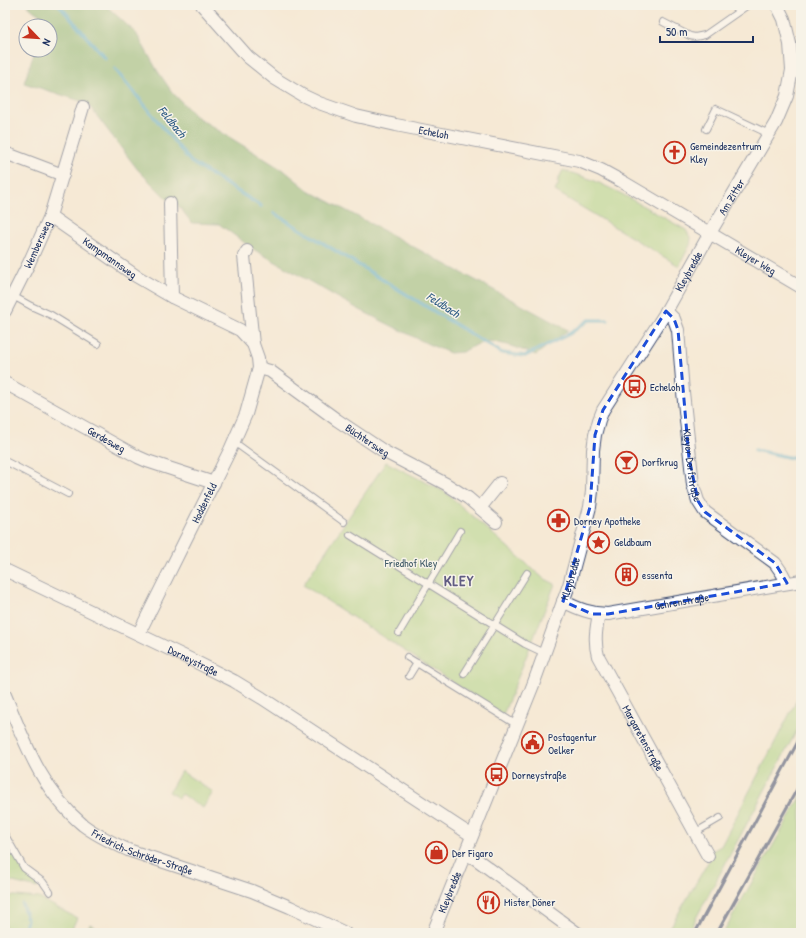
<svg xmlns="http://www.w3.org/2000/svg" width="806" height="938" viewBox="0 0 806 938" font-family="'Patrick Hand',sans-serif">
<rect width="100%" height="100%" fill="#f7f3e8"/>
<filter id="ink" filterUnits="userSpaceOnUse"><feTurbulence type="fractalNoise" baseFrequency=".025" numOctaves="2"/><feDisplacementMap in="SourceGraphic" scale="8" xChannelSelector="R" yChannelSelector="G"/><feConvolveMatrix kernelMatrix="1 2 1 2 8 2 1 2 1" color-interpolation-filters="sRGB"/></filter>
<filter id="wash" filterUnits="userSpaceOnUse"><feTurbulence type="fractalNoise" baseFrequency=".012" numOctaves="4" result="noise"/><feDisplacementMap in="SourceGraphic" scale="16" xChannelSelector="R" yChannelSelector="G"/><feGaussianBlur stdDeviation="0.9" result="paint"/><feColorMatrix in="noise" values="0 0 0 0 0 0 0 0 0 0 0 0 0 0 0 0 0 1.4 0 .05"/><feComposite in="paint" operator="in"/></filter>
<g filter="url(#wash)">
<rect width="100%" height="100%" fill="#f5e9d5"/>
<g fill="#a4d280" stroke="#60806f">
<path d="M563 170 593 180 622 194 686 230 691 239 690 245 679 266 555 191 559 183 557 182Z"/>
<path d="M386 462 445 492 543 578 555 584 503 715 303 585Z"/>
<path d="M801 692V723L688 933H667L711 857 710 852 721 846Z"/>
<path d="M181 771 213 792 203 808 181 794 178 798 169 792Z"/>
<path d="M801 795V933H723L792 812Z"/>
<path d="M5 840 38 885 37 888 5 880Z"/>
<path d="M5 895 39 898 77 918 70 933H5Z"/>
<path d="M90 924 107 933H85Z"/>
</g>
<path fill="#83b46e" stroke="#4f7266" d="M27 5H105L136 33 157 70 172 92 195 116 286 172 308 190 568 330 536 355 508 345 489 341 476 345 462 352 450 353 428 344 358 309 253 249 219 224 192 223 177 204 167 199 138 170 87 103 24 83 35 50H50V26H43L45 18 34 11Z"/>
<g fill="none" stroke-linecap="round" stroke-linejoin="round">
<g stroke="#49a7c8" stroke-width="3.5">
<path d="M59 5 105 58"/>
<path d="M115 69 191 162 261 206"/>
<path d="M274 213 502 353 525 356 569 334 589 320H608"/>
<path d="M755 450 801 460"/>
<path d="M22 904 27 919 24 933"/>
</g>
</g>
</g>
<g filter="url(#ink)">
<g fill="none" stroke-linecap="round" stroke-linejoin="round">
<defs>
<g id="service">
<path d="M663 22 690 36 695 37 705 35 748 5"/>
<path d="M706 129 716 109 769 134"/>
<path d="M13 296 31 306 51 315 98 344"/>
<path d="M234 442 344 522"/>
<path d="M5 461 68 494"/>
<path d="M350 535 525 644 544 653"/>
<path d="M399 633 460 531"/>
<path d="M407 657 517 725"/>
<path d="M464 674 527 573"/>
<path d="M409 676 417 663"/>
<path d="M696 832 720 818"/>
<path d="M5 835 24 868 43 882 50 892"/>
</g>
<g id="minor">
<path id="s1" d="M202 5 248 57 274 78 302 95 319 103 356 116 396 125 579 161 601 170 623 182 801 287"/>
<path d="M5 153 63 175"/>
<path d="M170 203 172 297"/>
<path id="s2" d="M50 216 136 276 172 297 240 330 253 344 258 358 259 368 246 414 230 450 139 633"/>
<path d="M247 251 244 256 253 344"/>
<path id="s3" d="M5 311 29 263 50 216 83 107"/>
<path id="s4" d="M666 311 674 319 678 330 683 392 693 485 698 501 705 512 775 563 782 573 787 583"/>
<path id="s5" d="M259 368 270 371 337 420 385 452 446 484 468 498 496 522"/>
<path id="s6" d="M5 383 138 457 147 461 214 483"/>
<path d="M480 508 500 483"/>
<path id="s7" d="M5 570 194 661 234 681 262 698 471 835"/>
<path id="s8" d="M563 601C578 609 591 614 608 614L801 581"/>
<path id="s9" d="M599 614C596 629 594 642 598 656L708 856"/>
<path id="s10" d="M5 695C25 743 42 791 83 825 96 835 113 843 128 850L252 891 290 907 345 933"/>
<path d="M465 854 476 859 577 933"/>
<path id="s11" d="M433 933 533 685 569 585 590 507 592 491 593 450 595 435 599 420 603 410 664 315 710 233 776 122 787 96 792 70 790 44 784 19 777 5"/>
</g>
</defs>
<use href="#service" stroke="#3c4b70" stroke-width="8"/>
<use href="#minor" stroke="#3c4b70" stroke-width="14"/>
<use href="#service" stroke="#fff" stroke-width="6"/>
<use href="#minor" stroke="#fff" stroke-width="12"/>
<g stroke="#1b2f5e" stroke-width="3">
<path d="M695 933 801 736"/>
<path d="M717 933 801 782"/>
</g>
</g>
</g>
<path d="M0 0H806V938H0ZM666 311 674 319 678 330 689 458 698 501 705 512 775 563 787 583 608 614H592L563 601 590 507 595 435 603 410Z" fill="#f5e9d5" fill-opacity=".55" fill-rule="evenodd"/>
<path fill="none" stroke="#1d4ed8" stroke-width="3" stroke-dasharray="8 5" stroke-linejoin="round" d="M666 311 674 319 678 330 689 458 698 501 705 512 775 563 787 583 608 614H592L563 601 590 507 595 435 603 410Z"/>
<defs>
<symbol id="church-ring" viewBox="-11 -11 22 22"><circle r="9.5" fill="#f7f3e8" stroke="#c8321e" stroke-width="1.5"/><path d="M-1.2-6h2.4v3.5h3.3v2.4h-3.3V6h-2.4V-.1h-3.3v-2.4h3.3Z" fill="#c8321e"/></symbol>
<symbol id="bus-ring" viewBox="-11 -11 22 22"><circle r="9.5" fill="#f7f3e8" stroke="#c8321e" stroke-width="1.5"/><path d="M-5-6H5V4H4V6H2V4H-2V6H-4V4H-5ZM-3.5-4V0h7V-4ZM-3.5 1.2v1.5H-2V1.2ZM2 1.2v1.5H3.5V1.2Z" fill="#c8321e"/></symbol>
<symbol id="bar-ring" viewBox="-11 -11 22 22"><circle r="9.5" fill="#f7f3e8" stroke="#c8321e" stroke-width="1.5"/><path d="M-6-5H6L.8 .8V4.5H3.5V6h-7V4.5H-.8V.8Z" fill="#c8321e"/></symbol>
<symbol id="pharmacy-ring" viewBox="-11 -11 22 22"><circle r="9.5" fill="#f7f3e8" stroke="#c8321e" stroke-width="1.5"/><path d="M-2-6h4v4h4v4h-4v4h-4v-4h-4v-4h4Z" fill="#c8321e"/></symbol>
<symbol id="sight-ring" viewBox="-11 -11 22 22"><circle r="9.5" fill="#f7f3e8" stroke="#c8321e" stroke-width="1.5"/><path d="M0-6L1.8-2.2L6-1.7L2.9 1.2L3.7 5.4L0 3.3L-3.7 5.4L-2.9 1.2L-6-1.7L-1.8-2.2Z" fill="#c8321e"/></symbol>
<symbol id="building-ring" viewBox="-11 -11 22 22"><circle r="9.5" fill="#f7f3e8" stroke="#c8321e" stroke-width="1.5"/><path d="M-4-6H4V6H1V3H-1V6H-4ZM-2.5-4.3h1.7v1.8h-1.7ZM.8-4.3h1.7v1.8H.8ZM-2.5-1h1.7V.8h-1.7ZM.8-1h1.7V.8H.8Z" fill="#c8321e"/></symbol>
<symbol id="civic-ring" viewBox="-11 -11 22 22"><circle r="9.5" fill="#f7f3e8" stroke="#c8321e" stroke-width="1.5"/><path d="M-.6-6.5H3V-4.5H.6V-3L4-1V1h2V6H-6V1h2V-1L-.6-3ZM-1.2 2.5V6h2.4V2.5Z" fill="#c8321e"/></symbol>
<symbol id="shop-ring" viewBox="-11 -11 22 22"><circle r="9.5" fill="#f7f3e8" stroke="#c8321e" stroke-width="1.5"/><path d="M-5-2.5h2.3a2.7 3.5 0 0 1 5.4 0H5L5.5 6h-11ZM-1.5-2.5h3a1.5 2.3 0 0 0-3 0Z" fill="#c8321e"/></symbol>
<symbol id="restaurant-ring" viewBox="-11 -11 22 22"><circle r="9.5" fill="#f7f3e8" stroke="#c8321e" stroke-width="1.5"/><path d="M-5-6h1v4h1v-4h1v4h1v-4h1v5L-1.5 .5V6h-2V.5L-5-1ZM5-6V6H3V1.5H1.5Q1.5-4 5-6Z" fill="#c8321e"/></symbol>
</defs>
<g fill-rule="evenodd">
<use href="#church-ring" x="662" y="140" width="25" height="25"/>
<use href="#bus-ring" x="622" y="374" width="25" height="25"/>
<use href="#bar-ring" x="614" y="450" width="25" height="25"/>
<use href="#pharmacy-ring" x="546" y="508" width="25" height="25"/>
<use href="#sight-ring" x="586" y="530" width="25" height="25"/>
<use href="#building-ring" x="614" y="562" width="25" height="25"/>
<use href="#civic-ring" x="520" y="730" width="25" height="25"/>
<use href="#bus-ring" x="484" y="762" width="25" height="25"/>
<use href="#shop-ring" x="424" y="840" width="25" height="25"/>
<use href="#restaurant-ring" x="476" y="890" width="25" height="25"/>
</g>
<g text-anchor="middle" stroke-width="3" stroke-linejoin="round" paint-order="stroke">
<g font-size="11" fill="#1b2f5e" stroke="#f7f3e8">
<text dy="4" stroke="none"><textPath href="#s1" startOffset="273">Echeloh</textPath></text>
<text dy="4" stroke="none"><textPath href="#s11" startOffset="802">Am Zitter</textPath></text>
<text dy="4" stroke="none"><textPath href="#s3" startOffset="74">Wembersweg</textPath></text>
<text dy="4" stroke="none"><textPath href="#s2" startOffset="73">Kampmannsweg</textPath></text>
<text dy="4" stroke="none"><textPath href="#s1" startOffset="624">Kleyer Weg</textPath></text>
<text dy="4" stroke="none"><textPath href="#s11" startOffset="716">Kleybredde</textPath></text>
<text dy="4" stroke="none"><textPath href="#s6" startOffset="116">Gerdesweg</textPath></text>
<text dy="4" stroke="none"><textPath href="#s5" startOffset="131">Büchtersweg</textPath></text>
<text dy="4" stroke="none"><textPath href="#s4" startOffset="159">Kleyer Dorfstraße</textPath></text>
<text transform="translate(204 503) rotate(-64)" y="4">Hoddenfeld</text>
<text dy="4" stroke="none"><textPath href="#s11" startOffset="380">Kleybredde</textPath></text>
<text dy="4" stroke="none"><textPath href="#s8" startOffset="122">Gehrenstraße</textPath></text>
<text dy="4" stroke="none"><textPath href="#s7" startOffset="209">Dorneystraße</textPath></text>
<text dy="4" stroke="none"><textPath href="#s9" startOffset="136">Margaretenstraße</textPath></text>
<text dy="4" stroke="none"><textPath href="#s10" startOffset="219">Friedrich-Schröder-Straße</textPath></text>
<text dy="4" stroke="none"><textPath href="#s11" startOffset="44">Kleybredde</textPath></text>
</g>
<g font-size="11" fill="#1b2f5e" stroke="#f7f3e8" text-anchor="start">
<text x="690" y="150">Gemeindezentrum<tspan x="690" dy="13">Kley</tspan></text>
<text x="650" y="391">Echeloh</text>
<text x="642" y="466">Dorfkrug</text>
<text x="574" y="525">Dorney Apotheke</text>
<text x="614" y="546">Geldbaum</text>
<text x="642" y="579">essenta</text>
<text x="548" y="741">Postagentur<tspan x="548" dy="13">Oelker</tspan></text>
<text x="512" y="779">Dorneystraße</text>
<text x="452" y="857">Der Figaro</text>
<text x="504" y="906">Mister Döner</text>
</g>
<g font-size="11" fill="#3d5866" stroke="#f7f3e8">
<text x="411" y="567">Friedhof Kley</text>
</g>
<g font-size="12" font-style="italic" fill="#2b5983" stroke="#f7f3e8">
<text transform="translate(172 122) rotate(51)" y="4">Feldbach</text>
<text transform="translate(443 305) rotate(32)" y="4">Feldbach</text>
</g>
<g font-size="15" font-weight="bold" letter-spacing="1" fill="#615c83" stroke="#f7f3e8">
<text x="459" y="586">KLEY</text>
</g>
</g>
<rect width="806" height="938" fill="none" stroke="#f7f3e8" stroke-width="20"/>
<g transform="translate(38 38) rotate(115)"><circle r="19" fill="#f7f3e8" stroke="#9fa5b1"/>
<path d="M0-3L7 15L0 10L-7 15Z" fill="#c8321e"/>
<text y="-6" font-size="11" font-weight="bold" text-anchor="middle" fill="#1b2f5e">N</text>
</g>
<path d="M660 36v6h93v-6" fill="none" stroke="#1b2f5e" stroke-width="2"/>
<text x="666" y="36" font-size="12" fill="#1b2f5e" stroke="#f7f3e8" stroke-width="3" paint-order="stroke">50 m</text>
</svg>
